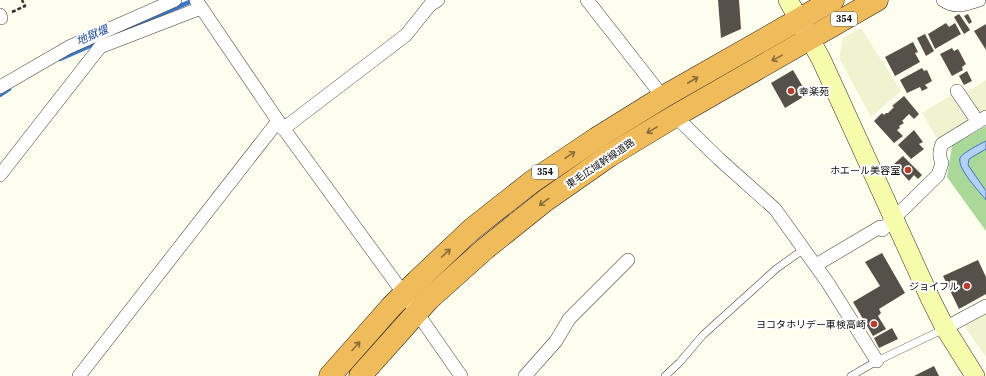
<svg xmlns="http://www.w3.org/2000/svg" width="986" height="376" viewBox="0 0 986 376" font-family="'IBM Plex Serif','Noto Sans JP',serif">
<rect width="100%" height="100%" fill="#fefeee"/>
<g fill="#f0f3cf">
<path d="M861 28 901 91 871 117 839 58 843 38Z"/>
<path d="M986 80V113L979 117 965 93Z"/>
<path d="M953 94 971 122 945 139 937 138 922 113Z"/>
<path d="M986 310V357L963 324Z"/>
</g>
<path fill="#a9d898" d="M986 126V231L947 177 952 146Z"/>
<path fill="#b4d0f4" stroke="#3d77c9" d="M986 141V149L969 159 968 165 986 191V200C980 192 957 169 960 158 962 153 980 144 986 141Z"/>
<g fill="none" stroke-linecap="round" stroke-linejoin="round">
<g stroke="#3d77c9" stroke-width="4.5">
<path d="M118 33 194 0"/>
<path d="M60 59 99 42"/>
<path d="M0 95 9 89"/>
</g>
</g>
<g fill="#55514a">
<path d="M718 0H739L741 29 721 38Z"/>
<path d="M959 14 970 30 964 34 954 17Z"/>
<path d="M968 14 972 22 969 24 964 16Z"/>
<path d="M946 23 949 27 955 23 961 34 935 49 928 34Z"/>
<path d="M986 24V50L974 31Z"/>
<path d="M925 34 934 51 926 56 917 38Z"/>
<path d="M913 42 918 52 915 53 920 62 895 76 885 57Z"/>
<path d="M952 48 954 51 958 49 966 64 962 67 963 70 952 76 940 54Z"/>
<path d="M922 68 924 71 927 70 932 81 925 85 928 88 922 91 920 87 907 93 900 80Z"/>
<path d="M793 70 803 87 805 86 808 94 785 108 771 83Z"/>
<path d="M967 71 972 81 964 85 959 76Z"/>
<path d="M904 96 919 114 914 119 909 114 902 121 904 123 899 126 900 128 897 130 903 136 894 143 874 121 882 113 884 115 886 113H888L894 107 892 106Z"/>
<path d="M914 130 923 142 919 144 924 149 911 159 898 145Z"/>
<path d="M903 156 922 175 918 179 914 175 909 181 894 164Z"/>
<path d="M882 253 905 293 879 309 881 313 878 316 886 329 873 336 853 302 880 286 865 262Z"/>
<path d="M978 260 986 277V294L959 309 943 276Z"/>
<path d="M892 328 898 339 879 348 874 338Z"/>
<path d="M934 366 939 376H914Z"/>
</g>
<g fill="none" stroke-linecap="round" stroke-linejoin="round">
<defs>
<g id="lane">
<path d="M665 376 679 363 703 335 776 269 804 249"/>
<path d="M851 376 877 361 944 329"/>
</g>
<g id="street">
<path d="M196 0 278 121 404 294 461 376"/>
<path d="M587 0 663 97"/>
<path d="M943 0C956 9 965 4 979 0"/>
<path d="M0 15 1 18"/>
<path d="M0 87 69 47 175 0"/>
<path d="M957 91 978 122"/>
<path d="M675 116 719 159 775 209 828 283 877 361"/>
<path d="M283 129 406 35 430 5 438 0"/>
<path d="M0 175 100 47 201 8"/>
<path d="M816 265 880 227 882 230 938 175 942 163C939 156 939 152 942 144L986 117"/>
<path d="M945 328 986 306"/>
<path d="M79 376 278 121"/>
<path d="M525 376 556 341 569 319 628 260"/>
</g>
<path id="secondary" d="M788 0 821 59 931 300 945 328 975 376"/>
<g id="highway">
<path d="M330 376 391 307 417 281 472 229 533 181 597 138 663 97 833 0"/>
<path d="M360 376 429 299 486 248 546 200 609 156 675 116 877 0"/>
</g>
</defs>
<use href="#lane" stroke="#404040" stroke-width="8"/>
<use href="#street" stroke="#404040" stroke-width="14"/>
<use href="#secondary" stroke="#2f2f2f" stroke-width="20"/>
<use href="#highway" stroke="#1e1e1e" stroke-width="23"/>
<path stroke="#2f2f2f" stroke-width="2.5" stroke-dasharray="4 2" stroke-linecap="butt" d="M12 12 25 6 22 0"/>
<use href="#lane" stroke="#fff" stroke-width="7"/>
<use href="#street" stroke="#fff" stroke-width="13"/>
<use href="#secondary" stroke="#f6fcab" stroke-width="19"/>
<use href="#highway" stroke="#f0bb5b" stroke-width="22"/>
</g>
<defs><path id="oneway-shaft" d="M-6 0H5M1.5-3L5.5 0L1.5 3" fill="none" stroke-width="1.6" stroke-linecap="round" stroke-linejoin="round"/></defs>
<g stroke="#8a6d38">
<use href="#oneway-shaft" transform="translate(777 58) rotate(151)"/>
<use href="#oneway-shaft" transform="translate(693 80) rotate(-30)"/>
<use href="#oneway-shaft" transform="translate(652 130) rotate(149)"/>
<use href="#oneway-shaft" transform="translate(570 155) rotate(-34)"/>
<use href="#oneway-shaft" transform="translate(544 202) rotate(143)"/>
<use href="#oneway-shaft" transform="translate(446 253) rotate(-43)"/>
<use href="#oneway-shaft" transform="translate(356 346) rotate(-48)"/>
</g>
<g fill="#b93e29" stroke="#fff" stroke-width="1.5">
<circle cx="791" cy="91" r="4"/>
<circle cx="908" cy="170" r="4"/>
<circle cx="967" cy="286" r="4"/>
<circle cx="874" cy="324" r="4"/>
</g>
<g text-anchor="middle" stroke-width="4" stroke-linejoin="round" paint-order="stroke">
<g fill="#fff" stroke="#565656" stroke-width="1">
<rect x="831" y="12" width="26" height="14" rx="3"/>
<rect x="532" y="165" width="26" height="14" rx="3"/>
</g>
<g font-size="9" font-weight="bold" fill="#0d0d0d">
<text x="844" y="22">354</text>
<text x="545" y="175">354</text>
</g>
<g font-size="10" fill="#0d0d0d" stroke="#fff" text-anchor="end">
<text x="799" y="95" text-anchor="start">幸楽苑</text>
<text x="900" y="174">ホエール美容室</text>
<text x="959" y="290">ジョイフル</text>
<text x="866" y="328">ヨコタホリデー車検高崎</text>
</g>
<g font-size="10" fill="#0d0d0d" stroke="#fff">
<text transform="translate(600 163) rotate(-34)" y="4">東毛広域幹線道路</text>
</g>
<g font-size="11" font-style="italic" fill="#1a4a9b" stroke="#fff">
<text transform="translate(92 35) rotate(-23)" y="4">地獄堰</text>
</g>
</g>
</svg>
